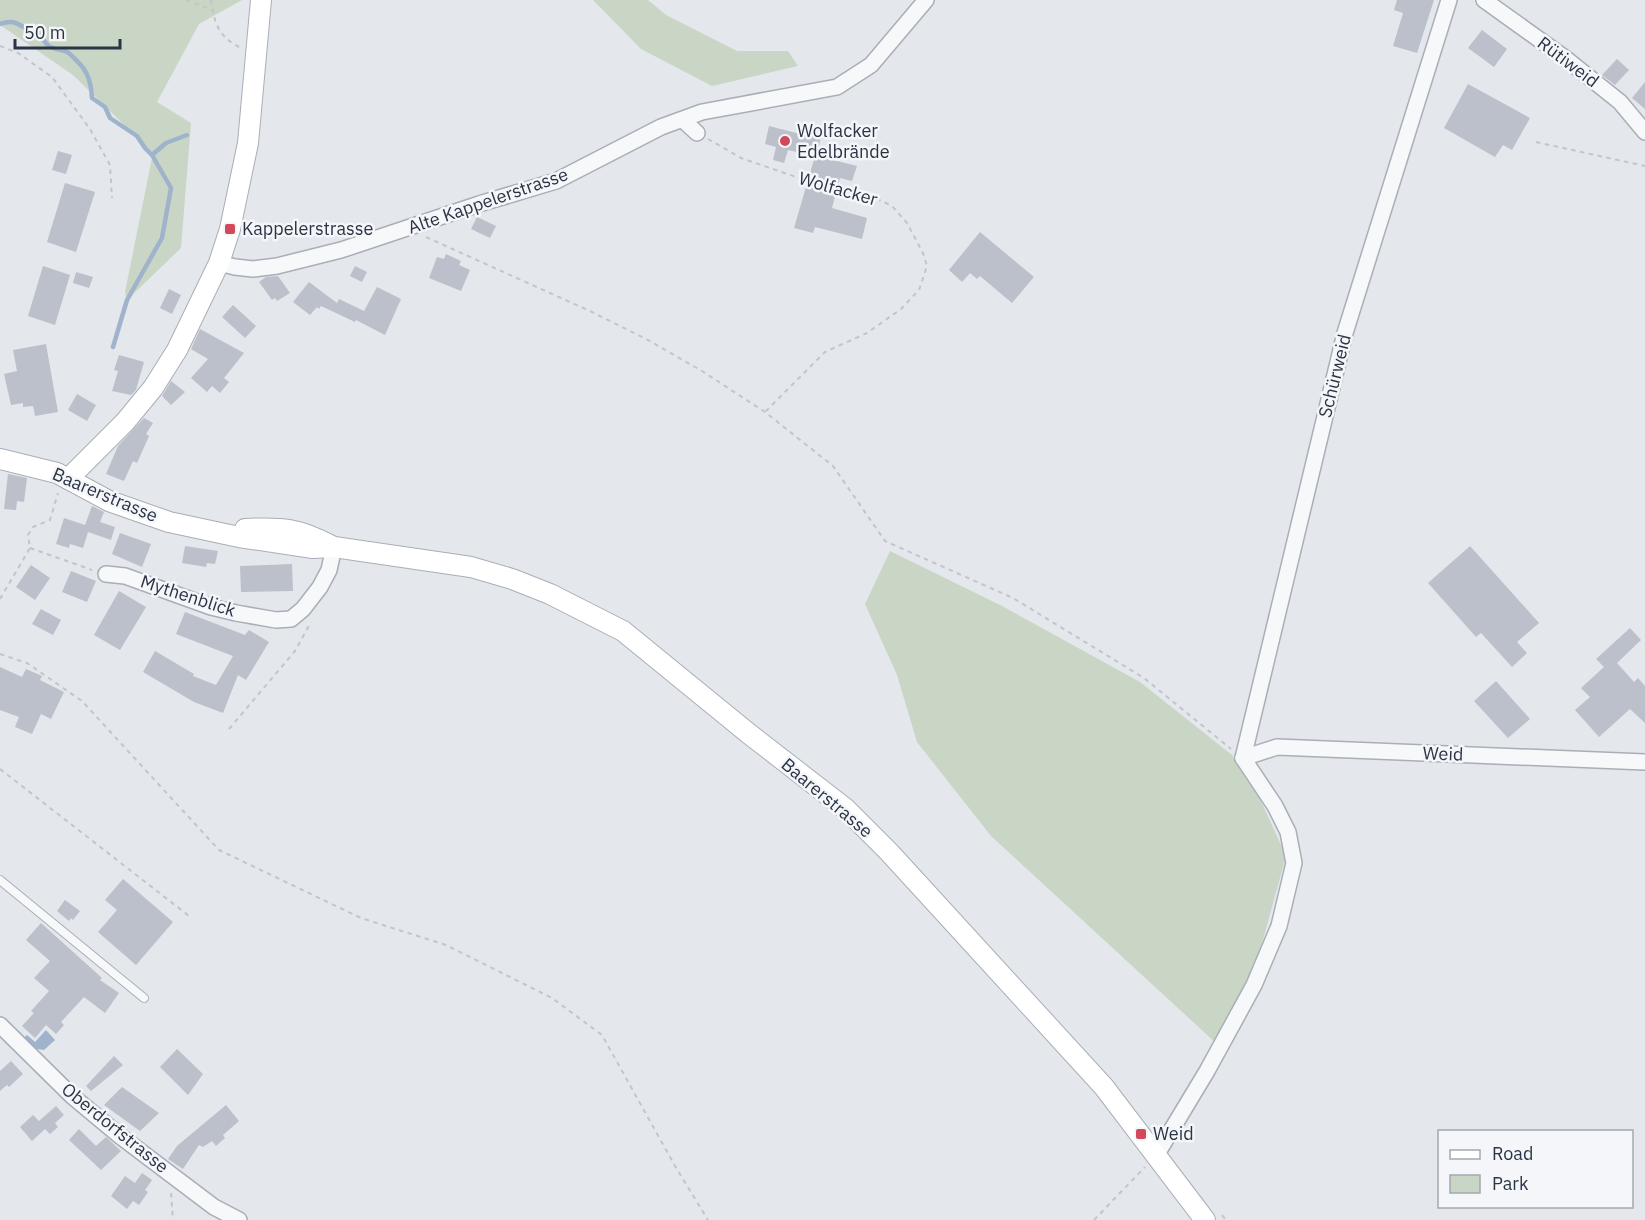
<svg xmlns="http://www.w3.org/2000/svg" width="1645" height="1220" viewBox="0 0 1645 1220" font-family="'IBM Plex Sans',sans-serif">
<rect width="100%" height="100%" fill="#e4e7ec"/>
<g fill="#c9d6c5">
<path d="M0 0H242L199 24 157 102 191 123 181 248 127 300 125 292 153 153 73 75 0 25Z"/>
<path d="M593 0H648L666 15 737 51H788L798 66 712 86 641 49Z"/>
<path d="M890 551 1002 606 1140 682 1232 755 1260 799 1286 856 1250 987 1217 1044 991 836 917 742 897 675 865 604Z"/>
</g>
<path fill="#9fb4cc" d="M46 1030 55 1040 44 1050 37 1049 24 1038 27 1035 35 1042Z"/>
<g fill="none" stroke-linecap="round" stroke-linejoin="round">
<g stroke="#9fb4cc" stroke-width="4.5">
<path d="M0 24C19 17 20 30 39 33 49 49 49 47 65 51 69 52 73 57 76 60 88 71 91 82 92 98L105 107 110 118 137 136 145 148 152 155 171 188 162 238 127 300 113 347"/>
<path d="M152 155 166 143 187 135"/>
</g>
</g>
<g fill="#bbc0ca">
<path d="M1397 0H1434L1417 53 1393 46 1403 13 1394 10Z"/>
<path d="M1482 30 1507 49 1494 67 1468 48Z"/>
<path d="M1617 59 1629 70 1615 85 1602 75Z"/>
<path d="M1645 82V109L1632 98Z"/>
<path d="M1468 84 1530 118 1512 150 1503 145 1495 157 1444 128Z"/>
<path d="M769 126 804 135 805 127 822 131 817 156 857 166 852 181 840 178 832 208 867 218 862 239 815 227 813 233 794 228 815 156 788 150 784 163 773 160 776 147 765 144Z"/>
<path d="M58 151 72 155 66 174 52 170Z"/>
<path d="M65 183 95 192 76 252 47 242Z"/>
<path d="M477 217 496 226 490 238 471 229Z"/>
<path d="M980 232 1034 277 1012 303 980 276 977 279 970 273 962 282 949 270Z"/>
<path d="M446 254 461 261 459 265 470 270 461 291 429 278 437 257 444 259Z"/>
<path d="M43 266 70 275 55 325 28 316Z"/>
<path d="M355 266 367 272 362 282 350 276Z"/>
<path d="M76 272 93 277 89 288 73 283Z"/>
<path d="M278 276 290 293 277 301 275 298 272 300 259 282 266 277Z"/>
<path d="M309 282 337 303 339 299 364 311 377 287 401 299 385 335 356 320 355 322 321 306 319 309 317 307 310 315 293 302Z"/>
<path d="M169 289 181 295 172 314 160 308Z"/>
<path d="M233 305 256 326 245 338 222 317Z"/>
<path d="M200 329 244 353 224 378 229 382 220 393 212 386 207 392 191 378 208 359 191 349Z"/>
<path d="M46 344 58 412 35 416 33 406 23 407V403L11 405 4 374 17 371 13 350Z"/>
<path d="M119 355 144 362 136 390 131 395 112 391 118 371 114 370Z"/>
<path d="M171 381 185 392 171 405 162 396Z"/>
<path d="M77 394 96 405 87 421 68 410Z"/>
<path d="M144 418 153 423 146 434 149 436 137 463 133 461 124 481 106 474 118 446Z"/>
<path d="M8 474 27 478 24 502 17 501 16 510 4 509Z"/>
<path d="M92 506 104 512 100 522 115 527 111 540 88 532 83 548 70 544 69 548 56 544 64 518 85 525Z"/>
<path d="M120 533 151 544 142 567 112 554Z"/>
<path d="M185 546 218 551 215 564 207 563 206 567 182 563Z"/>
<path d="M1470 546 1539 623 1517 642 1527 653 1512 667 1481 633 1476 637 1428 583Z"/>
<path d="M292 564 293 591 241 592 240 566Z"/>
<path d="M31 565 50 578 35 600 16 587Z"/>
<path d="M71 571 96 581 87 602 62 592Z"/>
<path d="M119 591 146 607 120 650 94 635Z"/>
<path d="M41 609 61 620 53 635 32 624Z"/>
<path d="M185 612 245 635 249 630 269 642 246 680 238 675 223 713 194 702 143 672 155 651 194 674 193 676 216 685 233 656 176 634Z"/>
<path d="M1630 628 1641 640 1617 663 1634 682 1638 678 1645 686V723L1630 709 1599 737 1575 710 1590 697 1581 688 1604 667 1596 659Z"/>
<path d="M0 667 22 677 26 669 42 676 40 680 64 692 51 719 41 714 32 734 15 727 19 717 0 710Z"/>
<path d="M1496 681 1530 719 1508 738 1474 701Z"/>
<path d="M123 879 173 922 136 965 98 932 117 910 105 900Z"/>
<path d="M65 900 80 911 73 920 71 918 69 921 57 911Z"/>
<path d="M41 923 102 978 100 980 119 993 105 1013 84 997 61 1022 64 1025 56 1034 46 1025 35 1038 22 1026 34 1013 31 1011 49 991 34 978 50 961 26 940Z"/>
<path d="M177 1049 203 1074 188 1095 160 1067Z"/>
<path d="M114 1056 123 1065 91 1091 86 1086Z"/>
<path d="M11 1061 23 1074 9 1087 7 1085 0 1091V1071Z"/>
<path d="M122 1087 159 1113 140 1131 104 1105Z"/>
<path d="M226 1105 239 1121 223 1135 225 1138 216 1146 212 1141 203 1147 199 1145 183 1169 168 1159 177 1146Z"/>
<path d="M56 1106 64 1115 55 1123 58 1127 50 1134 45 1129 32 1141 20 1127 33 1115 39 1121Z"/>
<path d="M79 1129 96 1146 106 1137 121 1151 101 1170 69 1140Z"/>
<path d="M142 1173 152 1180 145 1190 148 1192 139 1205 133 1201 127 1209 111 1196 125 1176 135 1183Z"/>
</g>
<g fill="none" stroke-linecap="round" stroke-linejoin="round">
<defs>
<path id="lane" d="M0 880 144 998"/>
<g id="street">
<path d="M1484 0 1565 58 1620 102 1645 132"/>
<path d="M683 120 697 133"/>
<path d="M219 263 235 267 253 269 277 266 341 250 479 204 556 181 661 127 702 112 837 87 871 65 926 0"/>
<path d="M106 574 125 576 211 607 236 613 276 620 291 619 303 609 320 587 329 570 334 547"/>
<path d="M1243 758 1345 333 1449 0"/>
<path d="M1243 758 1277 747 1645 762"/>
<path d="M0 1025 72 1096 120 1136 214 1207 239 1220"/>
<path d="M1157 1154 1207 1071 1254 985 1279 926 1294 863 1288 832 1275 806 1243 758"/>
</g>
<g id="secondary">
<path d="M0 459 57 473 109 501 169 522 239 537 313 548 334 547 471 567 512 579 550 594 623 631 748 733 846 809 889 852 1104 1087 1205 1220"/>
<path d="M68 479 125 422 153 388 177 350 219 263 230 229 248 143 261 0"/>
<path d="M245 529C282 527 298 528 332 546"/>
</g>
</defs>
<use href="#lane" stroke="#a9aeb7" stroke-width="10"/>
<use href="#street" stroke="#a9aeb7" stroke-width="18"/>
<use href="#secondary" stroke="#a9aeb7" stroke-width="22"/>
<g stroke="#c2c5cb" stroke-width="2" stroke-dasharray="4.5 4.5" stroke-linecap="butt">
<path d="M186 0 213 10C215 27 223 39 239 47"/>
<path d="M211 0 213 10"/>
<path d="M0 46 18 53 52 77 90 129 110 165 112 198"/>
<path d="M708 139 741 158 799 178 865 193 892 206 907 223 923 253 927 266 919 290 901 309 867 333 825 352 765 412"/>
<path d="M1536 142 1645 166"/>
<path d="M426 237 592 312 648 340 702 371 765 412 833 466 885 541 1013 598 1144 678 1231 749"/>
<path d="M30 548 92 570"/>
<path d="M0 599 30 548 28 535 33 527 50 520 58 493"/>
<path d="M0 654 27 663 82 701 219 850 361 918 446 945 552 998 602 1035 675 1166 708 1220"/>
<path d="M229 729 295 651 311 622"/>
<path d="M0 769 189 916"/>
<path d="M171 1193 173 1220"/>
<path d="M1222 1215 1226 1220"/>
<path d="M1094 1220 1145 1167"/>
</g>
<use href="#lane" stroke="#f7f8fa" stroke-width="8"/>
<use href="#street" stroke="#f7f8fa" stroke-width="15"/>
<use href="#secondary" stroke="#fff" stroke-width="20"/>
</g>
<g fill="#d1495b" stroke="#f4f6f9" stroke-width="2">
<circle cx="785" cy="141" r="6"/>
<rect x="224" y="223" width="12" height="12" rx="3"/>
<rect x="1135" y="1128" width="12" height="12" rx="3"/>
</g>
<g text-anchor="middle" stroke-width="5" stroke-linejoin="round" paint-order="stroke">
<g font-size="18" fill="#2b3445" stroke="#f4f6f9">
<text transform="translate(1568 62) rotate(37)" y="6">Rütiweid</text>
<text transform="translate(838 189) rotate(16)" y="6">Wolfacker</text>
<text transform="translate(488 201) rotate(-19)" y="6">Alte Kappelerstrasse</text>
<text transform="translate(1335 376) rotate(-76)" y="6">Schürweid</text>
<text transform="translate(105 495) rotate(23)" y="6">Baarerstrasse</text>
<text transform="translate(188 596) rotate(18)" y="6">Mythenblick</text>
<text transform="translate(1443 754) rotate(2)" y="6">Weid</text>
<text transform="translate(827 798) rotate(40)" y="6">Baarerstrasse</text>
<text transform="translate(115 1128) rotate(39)" y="6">Oberdorfstrasse</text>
</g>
<g font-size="18" fill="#2b3445" stroke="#f4f6f9" text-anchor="start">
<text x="797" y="137">Wolfacker<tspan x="797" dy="21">Edelbrände</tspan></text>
<text x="242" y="235">Kappelerstrasse</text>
<text x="1153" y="1140">Weid</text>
</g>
</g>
<rect x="1438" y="1130" width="195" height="78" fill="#f4f6f9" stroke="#a4a8b1" stroke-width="1.5"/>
<rect x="1450" y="1150" width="30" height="9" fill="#ffffff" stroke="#a4a8b1" stroke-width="1.5"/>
<text x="1492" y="1160" font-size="18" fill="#2b3445">Road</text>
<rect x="1450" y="1175" width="30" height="18" fill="#c9d6c5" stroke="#a4a8b1" stroke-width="1.5"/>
<text x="1492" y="1190" font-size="18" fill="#2b3445">Park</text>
<path d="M15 39v9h105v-9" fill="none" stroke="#2b3445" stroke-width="3"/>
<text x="24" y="39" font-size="18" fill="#2b3445" stroke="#f4f6f9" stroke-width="4.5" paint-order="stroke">50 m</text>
</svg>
